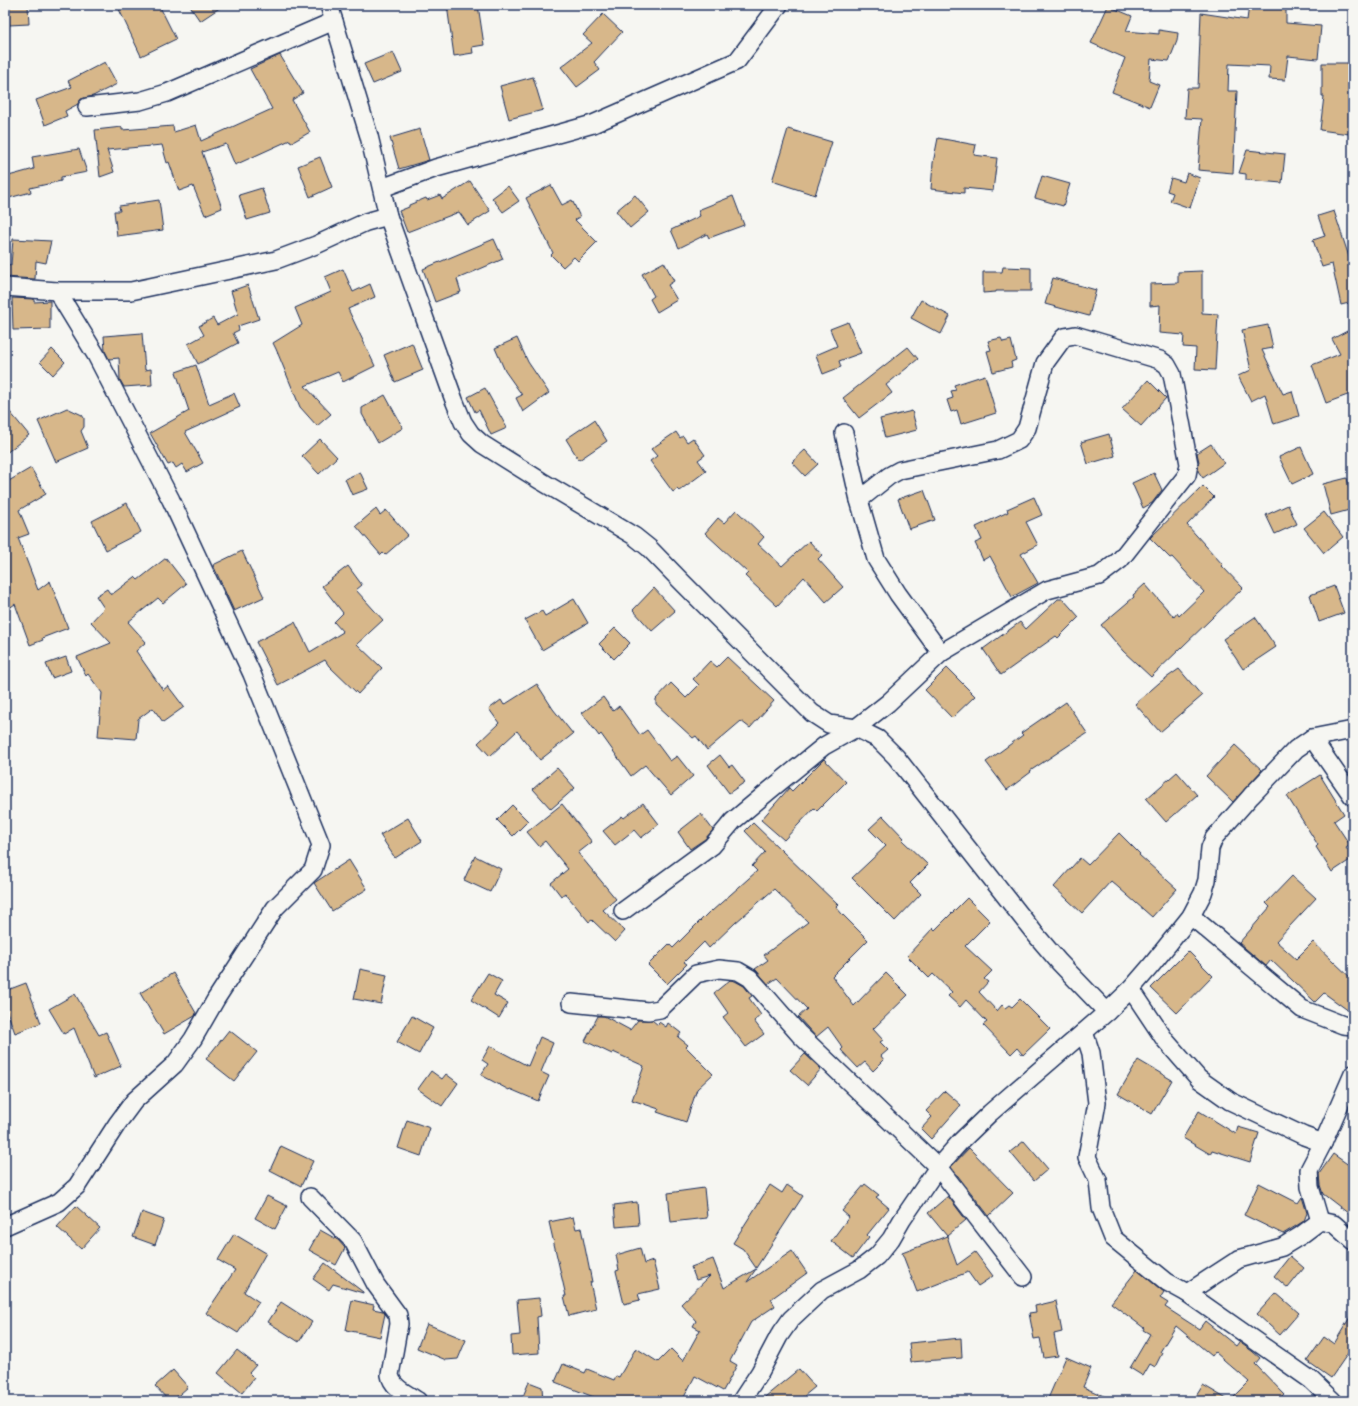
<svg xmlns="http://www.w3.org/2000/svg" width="1358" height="1406" viewBox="0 0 1358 1406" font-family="'Patrick Hand',sans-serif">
<rect width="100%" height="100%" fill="#f6f6f2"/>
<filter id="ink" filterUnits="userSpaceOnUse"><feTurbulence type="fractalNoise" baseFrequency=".025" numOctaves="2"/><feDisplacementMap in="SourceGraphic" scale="8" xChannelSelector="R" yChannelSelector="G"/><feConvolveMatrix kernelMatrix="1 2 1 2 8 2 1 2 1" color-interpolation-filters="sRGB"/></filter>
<g filter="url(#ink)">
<g fill="#d7b78a" stroke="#1b2f5e">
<path d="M7 5H28L29 24 9 25Z"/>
<path d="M117 5H159L176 39 141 56Z"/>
<path d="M189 5H224L200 21Z"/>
<path d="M447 5H478L484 45 472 47 473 53 454 56Z"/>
<path d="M1249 5H1286V23L1321 26 1318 59 1288 56 1285 80 1269 79 1270 66 1229 64 1228 91H1237L1233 173 1198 170 1202 119 1185 118 1187 88H1198L1201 13 1247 20Z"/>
<path d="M1108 6 1132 16 1126 31 1159 34V30L1178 33 1177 41 1169 61 1151 59 1149 81 1159 85 1150 107 1112 92 1125 58 1091 43Z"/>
<path d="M603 14 622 32 594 62 600 70 577 87 561 67 592 43 583 35Z"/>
<path d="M393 52 402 72 373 84 364 64Z"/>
<path d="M280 55 303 93 292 100 310 132 291 143 290 140 235 165 226 144 202 152 222 208 205 215 193 186 179 191 169 162 167 163 162 145 107 150 114 172 100 177 95 130 122 127V130L173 126 174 132 196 125 201 141 272 109 250 69Z"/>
<path d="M105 62 117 84 93 96 81 99 78 104 65 111 67 116 45 125 36 100 72 87 68 81Z"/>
<path d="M1322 63H1353V106L1349 134 1320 130 1324 96H1322Z"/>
<path d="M533 77 543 110 509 119 500 86Z"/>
<path d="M420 129 429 160 399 169 390 138Z"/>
<path d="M788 129 832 142 815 195 772 181Z"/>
<path d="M938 138 976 145 974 155 997 158 993 191 964 188V193L931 189 933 163Z"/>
<path d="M79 149 87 172 61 177V181L30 188 31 192 5 199V177L34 169 32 157Z"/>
<path d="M1247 150 1285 154 1282 183 1246 180V174L1239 173Z"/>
<path d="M320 157 332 187 310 197 298 166Z"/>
<path d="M1187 173 1200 178 1190 208 1170 201 1173 193 1167 191 1171 178 1184 182Z"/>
<path d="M1042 176 1070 184 1063 206 1035 198Z"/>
<path d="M470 181 490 211 468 225 459 212 407 232 399 211 409 207V205L426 198 427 200 440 195 442 199Z"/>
<path d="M551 185 562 205 572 200 580 217 575 220 597 242 578 261 574 257 563 267 551 255 553 253 526 198Z"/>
<path d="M508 186 519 201 503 212 492 198Z"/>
<path d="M262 188 270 213 247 220 239 195Z"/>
<path d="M635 195 649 212 630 228 616 211Z"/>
<path d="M733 196 744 225 709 238 707 234 679 248 671 230 700 216 698 210Z"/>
<path d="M159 200 163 230 117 236 114 211H120L119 206Z"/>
<path d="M1334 211 1353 269V302L1341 305 1332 264 1322 267 1313 240 1325 236 1318 216Z"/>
<path d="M13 239 51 241 46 263 36 261 35 279 5 277V264L11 265Z"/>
<path d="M494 239 503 259 457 279 461 292 435 302 423 269Z"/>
<path d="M664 262 674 281 668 285 677 300 657 312 650 299 654 296 642 274Z"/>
<path d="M1003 267 1031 268V291H996V292L983 293V272H1002Z"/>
<path d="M343 269 353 292 370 284 375 297 348 309 375 366 343 382 338 372 305 386 331 414 317 426 300 407 276 349 273 343 302 325 295 308 331 292 325 277Z"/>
<path d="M1202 271V313L1218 314 1215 370 1195 369 1196 348 1183 347 1184 335 1159 333 1160 305 1150 306V284L1178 283V272Z"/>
<path d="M1053 278 1096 290 1089 316 1045 304Z"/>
<path d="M248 285 259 319 238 326 239 330 233 333 238 343 198 364 188 344 204 335 199 326 213 318 217 325 238 314 231 291Z"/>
<path d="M12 298 34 299V302L50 301V329L13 330Z"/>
<path d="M921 300 950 316 941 334 911 318Z"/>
<path d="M848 322 861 353 839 361 841 367 823 374 816 355 837 346 830 329Z"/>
<path d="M1268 325 1273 348 1262 350 1283 394 1292 391 1299 416 1274 424 1265 394 1251 401 1238 376 1251 370 1242 330Z"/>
<path d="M1353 328V393L1326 403 1312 365 1340 354 1332 339Z"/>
<path d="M142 333 145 370 151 369 152 385 124 387 120 380 119 358 109 359 105 351 104 336Z"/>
<path d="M517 338 528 362 549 393 523 412 516 398 522 395 505 371 495 348Z"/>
<path d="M1001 338 1003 342 1011 340 1016 360 1011 362 1012 367 993 372 987 351 991 350 988 341Z"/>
<path d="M412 343 423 370 395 382 384 355Z"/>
<path d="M908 347 918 359 886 385 892 393 859 418 843 398Z"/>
<path d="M52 349 65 362 53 375 40 362Z"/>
<path d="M196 365 209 404 234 393 240 407 185 432 203 463 187 472 182 464 176 468 173 463 168 465 150 433 189 411 176 372Z"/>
<path d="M985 375 996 413 961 424 957 410 951 412 947 400 953 398 951 391 956 390 954 385Z"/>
<path d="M1148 380 1166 398 1141 426 1122 409Z"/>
<path d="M485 388 507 428 491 435 479 410 475 412 468 397Z"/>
<path d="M385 395 403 428 378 443 362 414V408Z"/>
<path d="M5 406 29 435 5 454Z"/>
<path d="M67 408 82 415 84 418V427L81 431 88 448 56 462 38 421Z"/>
<path d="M912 411 917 430 885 438 880 419Z"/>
<path d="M594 420 607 441 579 460 566 439Z"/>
<path d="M676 432 680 438 683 436 687 442 693 438 705 455 698 460 706 471 679 491 677 489 673 492 650 461 657 456 651 449Z"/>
<path d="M1109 434 1115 456 1088 464 1081 442Z"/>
<path d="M320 439 337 457 319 474 302 456Z"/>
<path d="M1211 444 1224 463 1203 478 1198 471 1199 462 1197 453Z"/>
<path d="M1301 447 1313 474 1292 484 1279 457Z"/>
<path d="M805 450 818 464 805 476 792 462Z"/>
<path d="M31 468 46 494 19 510 29 534 18 538 38 590 50 581 68 628 42 638 43 640 30 645 15 604 5 611V478L7 482Z"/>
<path d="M360 472 368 489 352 495 345 479Z"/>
<path d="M1154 473 1162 490 1152 503 1143 508 1132 483Z"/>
<path d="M1347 478 1353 503V509L1331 515 1323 484Z"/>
<path d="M1203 486 1214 497 1187 525 1223 565 1222 566 1243 588 1151 677 1123 651 1101 625 1134 597 1133 595 1145 584 1174 617 1177 613 1179 616 1204 592 1172 557 1170 558 1150 538Z"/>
<path d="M924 490 935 520 909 529 898 499Z"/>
<path d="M1034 497 1042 515 1026 522 1038 545 1021 554 1038 583 1012 597 990 556 983 560 975 543 982 540 976 527 1008 512 1007 509Z"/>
<path d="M127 503 141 532 106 550 92 521Z"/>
<path d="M1288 505 1297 524 1275 534 1266 515Z"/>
<path d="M376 509 380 515 386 510 408 535 385 555 383 553 381 555 356 526Z"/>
<path d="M736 510 764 537 758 544 782 566 809 541 822 555 818 559 843 587 826 602 804 577 777 606 745 576 748 573 705 533 718 518 724 523Z"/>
<path d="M1324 512 1343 537 1324 553 1304 528Z"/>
<path d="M242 551 264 597 234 611 213 565Z"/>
<path d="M166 558 186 584 163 603 158 598 128 622 146 642 136 651 163 690 168 686 184 707 163 722 153 708 138 719 136 739 98 736 102 693 88 674 86 676 77 657 111 643 91 622 104 608 96 596 107 589 111 595 135 577 138 580Z"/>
<path d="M348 566 362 585 356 590 383 620 357 644 382 668 358 694 329 666 325 660 278 685 256 642 295 622 310 652 343 632 334 622 343 613 322 586Z"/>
<path d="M1334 586 1344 613 1319 622 1310 595Z"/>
<path d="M654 588 675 611 652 631 633 610Z"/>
<path d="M574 599 588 623 542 650 525 620 542 611 545 616Z"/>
<path d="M1058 599H1063L1079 617 1058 638 1056 636 1001 675 983 649 1020 622 1026 629Z"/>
<path d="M1255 617 1276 647 1243 669 1223 639Z"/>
<path d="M615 628 630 643 614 659 599 644Z"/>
<path d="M66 657 71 671 52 678 46 664Z"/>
<path d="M727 657 774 701 750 728 741 721 707 750 696 736 693 738 656 704V699L671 683 686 698 699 685 693 679 710 661 717 667Z"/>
<path d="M947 668 975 696 952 718 925 690Z"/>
<path d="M1179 669 1202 696 1160 732 1135 704 1159 683Z"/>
<path d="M537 684 553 709 573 734 540 760 517 731 490 756 478 743 499 723 489 709 501 700 504 705Z"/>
<path d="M603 697 613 711 619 706 640 735 647 730 670 761 677 756 693 776 671 795 645 765 631 776 601 734 599 736 582 713Z"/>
<path d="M1066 702 1087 733 1030 771 1031 772 1007 790 986 762 1023 735 1021 733Z"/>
<path d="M1235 745 1262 770 1233 802 1206 776Z"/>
<path d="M720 755 729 767 732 765 745 782 729 793 708 765Z"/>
<path d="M824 759 846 782 817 811 814 808 784 840 761 820 789 788 792 791Z"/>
<path d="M557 768 575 788 551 809 533 789Z"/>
<path d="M1177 772 1197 795 1166 822 1146 799Z"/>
<path d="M1320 775 1344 814 1334 821 1350 845 1346 848 1353 858 1332 872 1316 847 1318 845 1287 796Z"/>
<path d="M643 803 659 824 641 838 634 830 615 845 603 831 622 816 624 818Z"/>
<path d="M562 804 592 842 578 853 616 899 603 910 625 931 615 942 592 920 589 922 565 893 561 896 551 883 568 869 545 841 539 846 527 832Z"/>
<path d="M512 805 528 821 513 836 497 820Z"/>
<path d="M701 814 713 830 705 839 690 849 678 832Z"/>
<path d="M883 816 904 838 902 840 928 865 910 883 921 894 895 921 852 878 886 846 869 829Z"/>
<path d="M408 818 422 841 395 858 380 835Z"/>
<path d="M753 823 838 905 836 907 842 914 868 940 832 976 854 1006 886 973 908 995 873 1029 883 1040 880 1042 888 1050 881 1056 884 1060 873 1071 865 1062 858 1068 841 1050 843 1048 828 1027 816 1037 798 1017 807 1009 777 978 768 984 755 969 768 960 764 955 808 922 774 889 735 923 709 948 704 942 684 962 687 964 667 984 648 965 669 944 673 948 711 910 712 911 757 871 752 866 765 852 745 831Z"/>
<path d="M1119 833 1140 854 1139 855 1177 889 1152 917 1111 881 1082 913 1054 887 1080 858 1088 865Z"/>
<path d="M475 856 501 869 490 892 464 880Z"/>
<path d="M349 860 367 889 332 911 314 883Z"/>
<path d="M1292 876 1316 898 1276 941 1296 959 1313 942 1353 980V1014L1324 993 1315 1002 1271 960 1266 966 1239 943 1270 907 1266 903Z"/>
<path d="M967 898 990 921 965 946 992 971 984 979 988 982 979 992 997 1011 1002 1005 1005 1008 1009 1005 1012 1007 1020 999 1050 1029 1023 1055 1017 1048 1011 1054 983 1025 987 1022 966 1000 960 1007 948 996 952 992 933 974 929 978 907 956 933 928 935 930Z"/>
<path d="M1188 951 1213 976 1177 1013 1151 988Z"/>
<path d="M360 969 387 975 381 1004 354 999Z"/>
<path d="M173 973 196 1013 195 1016 164 1034 140 993Z"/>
<path d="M488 973 502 981 494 995 508 1003 499 1018 471 1000Z"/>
<path d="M730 980 735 981 744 986 752 996 749 998 761 1015 754 1021 764 1034 746 1047 723 1017 728 1013 714 993Z"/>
<path d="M26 983 41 1023 15 1033 5 1006V991Z"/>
<path d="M75 994 99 1035 106 1032 121 1066 94 1078 74 1028 64 1034 49 1009Z"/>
<path d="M412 1016 433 1028 419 1054 397 1042Z"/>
<path d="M598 1016H604L630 1030 638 1020H652L658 1025 659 1022 666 1027 668 1023 681 1033 678 1037 688 1045 686 1047 713 1074 697 1089 686 1122 657 1112 659 1109 632 1100 644 1066 613 1052 612 1054 585 1041Z"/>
<path d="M229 1030 257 1052 234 1081 206 1059Z"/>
<path d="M540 1037 553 1043 541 1072 549 1076 538 1101 510 1089 509 1090 481 1075 488 1064 482 1060 490 1046 528 1066Z"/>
<path d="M805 1054 821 1069 807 1085 790 1070Z"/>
<path d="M1138 1060 1172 1080 1152 1114 1118 1094Z"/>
<path d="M431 1071 442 1079 446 1074 458 1083 442 1106 418 1089Z"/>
<path d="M945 1091 961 1105 931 1139 921 1129 932 1117 926 1111Z"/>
<path d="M1199 1111 1236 1134 1238 1127 1259 1133 1250 1162 1212 1150 1210 1154 1183 1138Z"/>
<path d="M407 1120 430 1128 421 1156 398 1148Z"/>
<path d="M1024 1141 1048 1169 1034 1181 1010 1152Z"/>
<path d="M281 1146 313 1161 301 1186 270 1170Z"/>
<path d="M969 1148 1013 1193 989 1216 951 1167Z"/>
<path d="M1333 1154 1353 1168V1217L1323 1194 1320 1185 1319 1174Z"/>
<path d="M1259 1183 1298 1203 1302 1197 1307 1213 1304 1221 1283 1234 1244 1215Z"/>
<path d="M865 1184 879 1195 876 1197 889 1208 867 1235 869 1237 853 1258 831 1241 849 1217 842 1211Z"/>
<path d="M770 1185 782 1193 787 1185 803 1196 756 1268 743 1249 733 1243Z"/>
<path d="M704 1188 707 1218 671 1222 668 1193Z"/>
<path d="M267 1196 287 1206 275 1229 255 1218Z"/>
<path d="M948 1196 966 1220 947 1236 928 1213Z"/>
<path d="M637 1202 639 1225 616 1227 614 1205Z"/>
<path d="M76 1206 100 1228 81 1249 57 1227Z"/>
<path d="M142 1212 164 1220 155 1245 133 1237Z"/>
<path d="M573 1217 576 1229 581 1228 592 1282H590L596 1309 569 1316 564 1296H566L549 1222Z"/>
<path d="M320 1230 338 1240 345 1248 336 1265 309 1250Z"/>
<path d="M234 1234 266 1253 244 1292 259 1302 238 1333 206 1313 235 1270 218 1260Z"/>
<path d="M947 1236 957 1265 975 1252 993 1276 978 1286 968 1272 917 1292 902 1253Z"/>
<path d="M640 1248 644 1264 653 1261 660 1289 638 1294 640 1300 624 1304 616 1271 619 1270 616 1255Z"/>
<path d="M792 1251 807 1273 771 1299 775 1306 751 1322 730 1361 737 1365 723 1391 695 1376 682 1401H604L555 1382 563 1364 585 1373 587 1369 614 1380 616 1376 619 1377 636 1348 658 1362 671 1349 683 1361 700 1330 693 1326 696 1321 681 1304 710 1276 696 1280 691 1267 713 1259 724 1288 756 1269 747 1282Z"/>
<path d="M1290 1256 1304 1268 1288 1288 1274 1276Z"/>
<path d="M325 1263 363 1292V1293L333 1284 329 1290 313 1279Z"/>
<path d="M1137 1270 1164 1292 1160 1298 1168 1303 1165 1307 1199 1329 1205 1321 1236 1346 1239 1342 1252 1351 1260 1358 1255 1364 1284 1394 1277 1401H1193L1203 1385 1230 1401 1249 1382 1215 1352 1212 1356 1176 1326 1160 1352 1162 1353 1155 1367 1150 1364 1143 1376 1130 1368 1150 1334 1143 1330 1144 1328 1111 1303Z"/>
<path d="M1276 1293 1299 1313 1280 1335 1257 1314Z"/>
<path d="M539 1298 541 1316 537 1317 539 1353 512 1355 511 1336 520 1335 517 1300Z"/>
<path d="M352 1300 374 1305 373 1309 383 1311 385 1314 380 1337 346 1330Z"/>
<path d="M1056 1301 1062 1332 1054 1334 1058 1356 1044 1358 1040 1338 1034 1339 1029 1313 1036 1312 1035 1306Z"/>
<path d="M281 1302 312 1322 299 1342 268 1322Z"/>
<path d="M1353 1312V1346L1331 1378 1307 1361 1324 1337 1334 1344Z"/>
<path d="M427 1324 466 1340 458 1359 446 1360 417 1348Z"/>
<path d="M961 1338 962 1358 911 1362 909 1343Z"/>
<path d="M237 1350 256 1365 249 1373 254 1378 242 1393 218 1373Z"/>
<path d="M1066 1357 1091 1368 1083 1387 1115 1401H1047Z"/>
<path d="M799 1369 815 1387 798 1401H760Z"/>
<path d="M173 1370 188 1387 172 1401H169L155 1386Z"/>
<path d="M529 1382 542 1387 543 1401H521Z"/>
</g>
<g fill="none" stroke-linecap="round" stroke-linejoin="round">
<defs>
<g id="street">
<path d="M329 5 369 136 388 216 454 400 463 422 471 434 482 444 541 481 634 536 649 548 681 581 812 713 829 724 856 728 878 739 896 757 1036 935 1059 962 1107 1012"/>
<path d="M87 107 140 101 167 93 334 21"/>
<path d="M382 188 436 168 593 124 737 61 779 5"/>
<path d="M5 287 57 291H131L276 260 316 245 366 222 388 216"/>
<path d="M844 433 859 500 876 559 898 594 941 653"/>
<path d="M1312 738 1353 797"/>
<path d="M623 911 712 846 733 821 770 790 824 746 856 728 888 703 941 653 1047 590 1099 576 1120 560 1187 475 1189 464 1172 374 1167 365 1160 360 1075 335 1064 337 1045 363 1027 428 1019 440 998 450 900 470 889 476 859 500"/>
<path d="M1191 916 1302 1009 1343 1025 1353 1026"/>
<path d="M1131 989 1165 1040 1199 1079 1230 1101 1304 1136 1323 1143 1309 1170 1310 1187 1320 1221"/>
<path d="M571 1003 648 1011 660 1009 696 974 719 969 738 971 750 978 799 1034 938 1167 1023 1277"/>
<path d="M1084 1032 1091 1053 1097 1103 1087 1157 1098 1180 1101 1208 1113 1238 1167 1282 1187 1293 1311 1380 1333 1401"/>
<path d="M1323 1143 1353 1074"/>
<path d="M310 1197 353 1241 376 1285 398 1315 399 1324 390 1375C392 1388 408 1394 418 1401"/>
<path d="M5 1226 59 1202 77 1186 117 1124 134 1101 175 1064 193 1039 216 999 275 908 313 870 321 845 252 674 171 500 96 355 57 291"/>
<path d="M1187 1293 1239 1259 1282 1247 1300 1236 1320 1221 1334 1224 1353 1241"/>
<path d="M741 1401 760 1372 779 1336 791 1319 822 1290 859 1270 877 1256 891 1239 902 1220 938 1167 960 1142 990 1113 1107 1012 1131 989 1150 967 1191 916 1203 893 1207 880 1210 848 1214 838 1251 796 1296 749 1312 738 1353 730"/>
</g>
</defs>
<use href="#street" stroke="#1b2f5e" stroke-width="20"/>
<use href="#street" stroke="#f6f6f2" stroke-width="17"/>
</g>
</g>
<rect width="1358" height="1406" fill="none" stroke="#f6f6f2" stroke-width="20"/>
<rect x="10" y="10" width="1338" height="1386" fill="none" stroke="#1b2f5e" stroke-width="1.5" filter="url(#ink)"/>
</svg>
